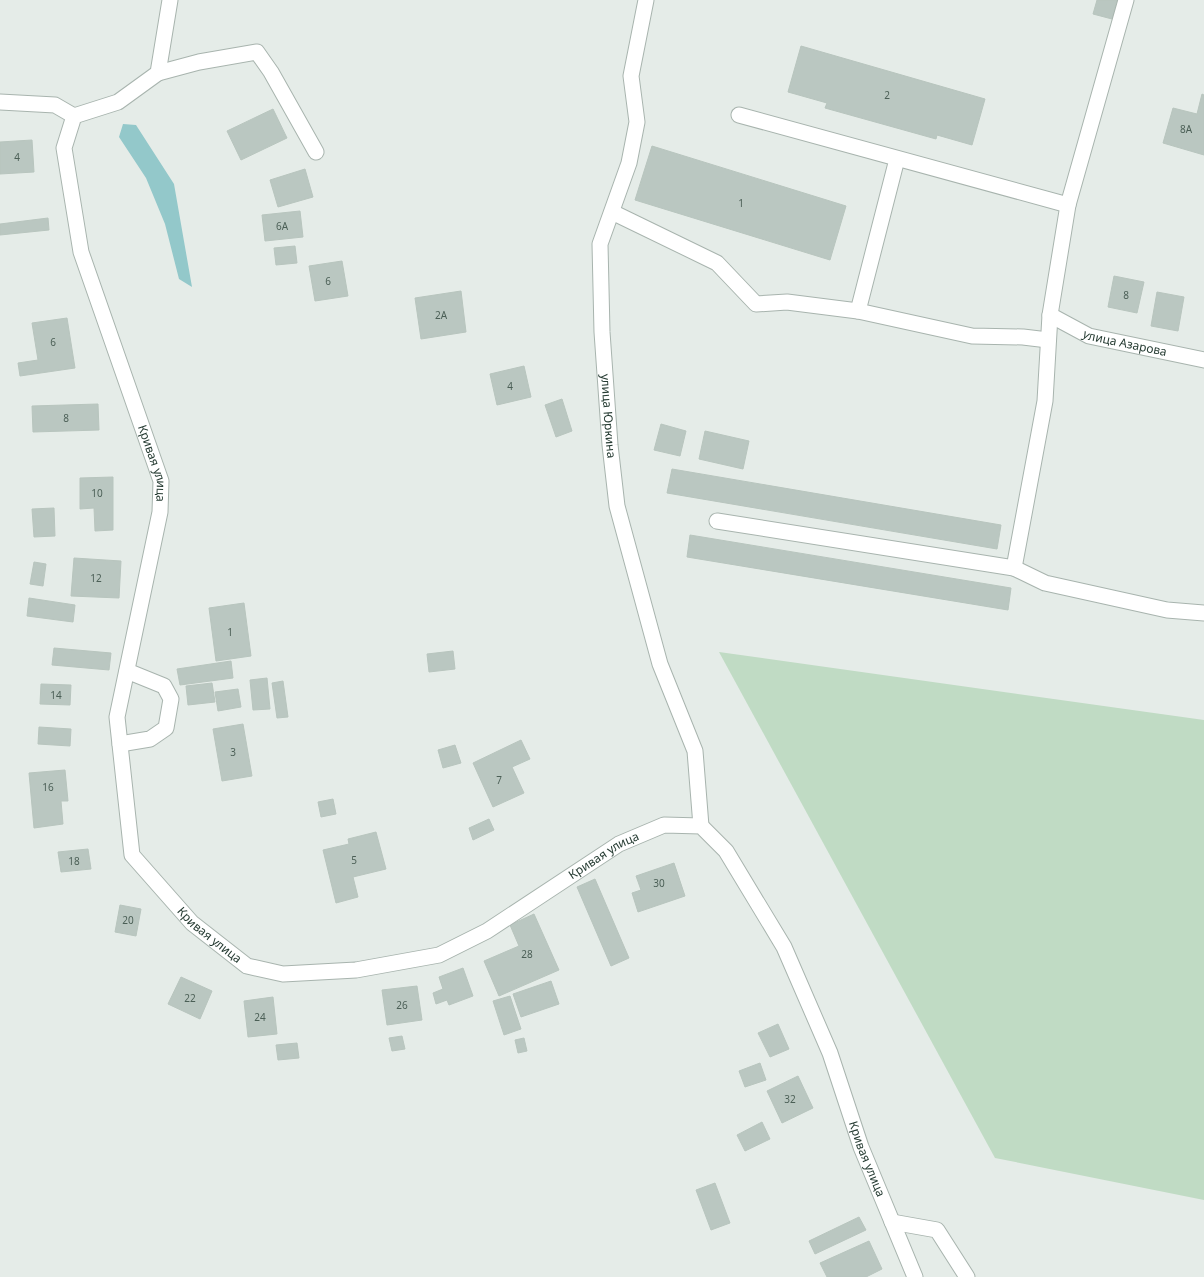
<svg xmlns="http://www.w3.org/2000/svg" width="1204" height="1277" viewBox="0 0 1204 1277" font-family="'Noto Sans',sans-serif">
<rect width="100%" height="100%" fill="#e5ece8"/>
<path fill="#c0dbc4" d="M719 652 1204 720V1200L995 1158Z"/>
<path fill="#93c8ca" d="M123 124 136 125 174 184 192 287 179 279 165 224 146 178 119 137Z"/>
<g fill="#bac7c1" stroke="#b8c5be">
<path d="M1097 0H1117L1112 19 1093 14Z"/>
<path d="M801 46 985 99 972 145 937 135 936 139 825 108 827 103 788 92Z"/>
<path d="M1202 94 1204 95V155L1163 143 1173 108 1197 114Z"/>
<path d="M273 109 287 138 241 160 227 131Z"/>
<path d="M32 140 34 172 0 174V142Z"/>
<path d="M652 146 846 206 830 260 635 200Z"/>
<path d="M305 169 313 197 278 207 270 180Z"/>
<path d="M300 211 303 237 265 241 262 215Z"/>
<path d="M48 218 49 230 0 235V224Z"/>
<path d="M295 246 297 263 276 265 274 248Z"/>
<path d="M342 261 348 296 315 301 309 266Z"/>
<path d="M1114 276 1144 282 1137 313 1108 307Z"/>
<path d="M461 291 466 332 421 339 415 298Z"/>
<path d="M1157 292 1184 297 1178 331 1151 326Z"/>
<path d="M67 318 75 368 20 376 18 363 38 360 32 323Z"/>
<path d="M524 366 531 397 497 405 490 374Z"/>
<path d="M562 399 572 431 556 437 545 405Z"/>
<path d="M98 404 99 430 33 432 32 406Z"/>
<path d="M661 424 686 431 680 456 654 450Z"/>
<path d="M705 431 749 441 743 469 699 459Z"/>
<path d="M672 469 1001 525 997 549 667 493Z"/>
<path d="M113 477V530L95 531 94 508 80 509V478Z"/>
<path d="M54 508 55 536 34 537 32 509Z"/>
<path d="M690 535 1011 588 1008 610 687 557Z"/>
<path d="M74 558 121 561 119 598 71 596Z"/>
<path d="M34 562 46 564 43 586 30 584Z"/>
<path d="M29 598 75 605 73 622 27 616Z"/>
<path d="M244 603 251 656 216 661 209 608Z"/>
<path d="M54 648 111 653 109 670 52 665Z"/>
<path d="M453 651 455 669 429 672 427 654Z"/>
<path d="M231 661 233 678 180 685 177 669Z"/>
<path d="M267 678 270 709 253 710 250 680Z"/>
<path d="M283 681 288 717 277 718 272 683Z"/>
<path d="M212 683 215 702 188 705 186 686Z"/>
<path d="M41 684 71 685 70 705 40 704Z"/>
<path d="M238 689 241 707 218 711 215 692Z"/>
<path d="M243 724 252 776 222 781 213 729Z"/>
<path d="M39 727 71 729 70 746 38 744Z"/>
<path d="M521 740 530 759 512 767 524 793 493 807 473 763Z"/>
<path d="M455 745 461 763 443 768 438 750Z"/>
<path d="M65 770 68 801H61L63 824 34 828 29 773Z"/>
<path d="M333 799 336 814 321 817 318 802Z"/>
<path d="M489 819 494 830 473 840 469 828Z"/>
<path d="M376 832 386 869 353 877 358 897 336 903 323 850 349 844 348 839Z"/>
<path d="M88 849 91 869 61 872 58 852Z"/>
<path d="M674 863 685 896 638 912 632 893 641 890 636 876Z"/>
<path d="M595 879 629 958 611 966 577 887Z"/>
<path d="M120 905 141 909 136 936 115 932Z"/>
<path d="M534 914 559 970 499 996 484 961 519 946 510 925Z"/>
<path d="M463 968 473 996 449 1005 447 1000 436 1004 433 993 443 989 439 977Z"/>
<path d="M181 977 212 991 200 1019 168 1004Z"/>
<path d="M551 981 559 1004 521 1017 513 994Z"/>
<path d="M417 986 422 1020 387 1025 382 990Z"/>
<path d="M510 996 521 1029 504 1035 493 1001Z"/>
<path d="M273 997 277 1034 248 1037 244 1001Z"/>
<path d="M778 1024 789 1049 770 1057 758 1033Z"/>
<path d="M402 1036 405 1049 392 1051 389 1038Z"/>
<path d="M524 1038 527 1051 518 1053 515 1040Z"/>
<path d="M297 1043 299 1058 278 1060 276 1045Z"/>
<path d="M760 1063 766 1080 745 1087 739 1071Z"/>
<path d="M798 1076 813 1108 782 1123 767 1091Z"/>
<path d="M762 1122 770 1139 745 1151 737 1135Z"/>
<path d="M715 1183 730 1223 711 1230 696 1190Z"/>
<path d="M859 1217 866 1230 815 1254 809 1241Z"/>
<path d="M869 1241 882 1269 866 1277H827L820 1263Z"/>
</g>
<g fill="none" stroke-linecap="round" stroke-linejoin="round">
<defs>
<g id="minor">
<path id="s1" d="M170 0 158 73 118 102 74 116 64 148 81 252 161 481 160 512 117 717 132 855 192 923 247 966 283 974 356 970 439 955 487 931 619 844 664 825 701 826 726 851 784 947 830 1053 861 1147 915 1277"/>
<path id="s2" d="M646 0 631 76 637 122 629 163 600 244 602 332 610 445 617 506 660 664 695 751 701 826"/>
<path d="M158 73 199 62 257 52 271 72 316 152"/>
<path d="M0 102 55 105 74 116"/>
<path d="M739 115 1068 205"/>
<path d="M612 212 717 263 756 304 787 302 858 311 972 336 1023 337 1048 340"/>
<path d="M858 311 897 159"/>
<path id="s3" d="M1050 315 1089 336 1204 360"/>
<path d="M717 521 1014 568 1045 401 1050 315 1068 205 1126 0"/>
<path d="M1014 568 1045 583 1167 610 1204 613"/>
<path d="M120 744 150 739 166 728 171 699 164 686 127 671"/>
<path d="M892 1222 937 1230 967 1277"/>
</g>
</defs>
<use href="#minor" stroke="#a8b4ae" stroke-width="17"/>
<use href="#minor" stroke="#fff" stroke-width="15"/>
</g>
<g text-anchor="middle" stroke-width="4.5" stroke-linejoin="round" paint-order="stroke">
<g font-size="10" fill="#4b5f56">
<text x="887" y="99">2</text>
<text x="1186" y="133">8А</text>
<text x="17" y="161">4</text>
<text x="741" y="207">1</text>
<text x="282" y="230">6А</text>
<text x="328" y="285">6</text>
<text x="1126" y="299">8</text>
<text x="441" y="319">2А</text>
<text x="53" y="346">6</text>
<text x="510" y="390">4</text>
<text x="66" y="422">8</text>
<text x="97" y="497">10</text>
<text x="96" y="582">12</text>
<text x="230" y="636">1</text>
<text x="56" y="699">14</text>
<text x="233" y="756">3</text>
<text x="499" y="784">7</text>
<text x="48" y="791">16</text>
<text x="354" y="864">5</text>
<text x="74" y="865">18</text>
<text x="659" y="887">30</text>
<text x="128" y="924">20</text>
<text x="527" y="958">28</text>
<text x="190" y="1002">22</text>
<text x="402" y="1009">26</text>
<text x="260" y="1021">24</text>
<text x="790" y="1103">32</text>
</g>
<g font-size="12" fill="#263c33" stroke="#f5f9f6">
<text dy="4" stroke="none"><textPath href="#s3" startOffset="81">улица Азарова</textPath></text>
<text dy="4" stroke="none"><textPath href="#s2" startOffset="424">улица Юркина</textPath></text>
<text dy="4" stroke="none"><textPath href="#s1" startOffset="532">Кривая улица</textPath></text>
<text dy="4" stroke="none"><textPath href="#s1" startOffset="1478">Кривая улица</textPath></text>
<text dy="4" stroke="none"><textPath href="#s1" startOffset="1042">Кривая улица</textPath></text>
<text dy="4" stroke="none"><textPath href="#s1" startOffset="1958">Кривая улица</textPath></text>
</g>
</g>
</svg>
